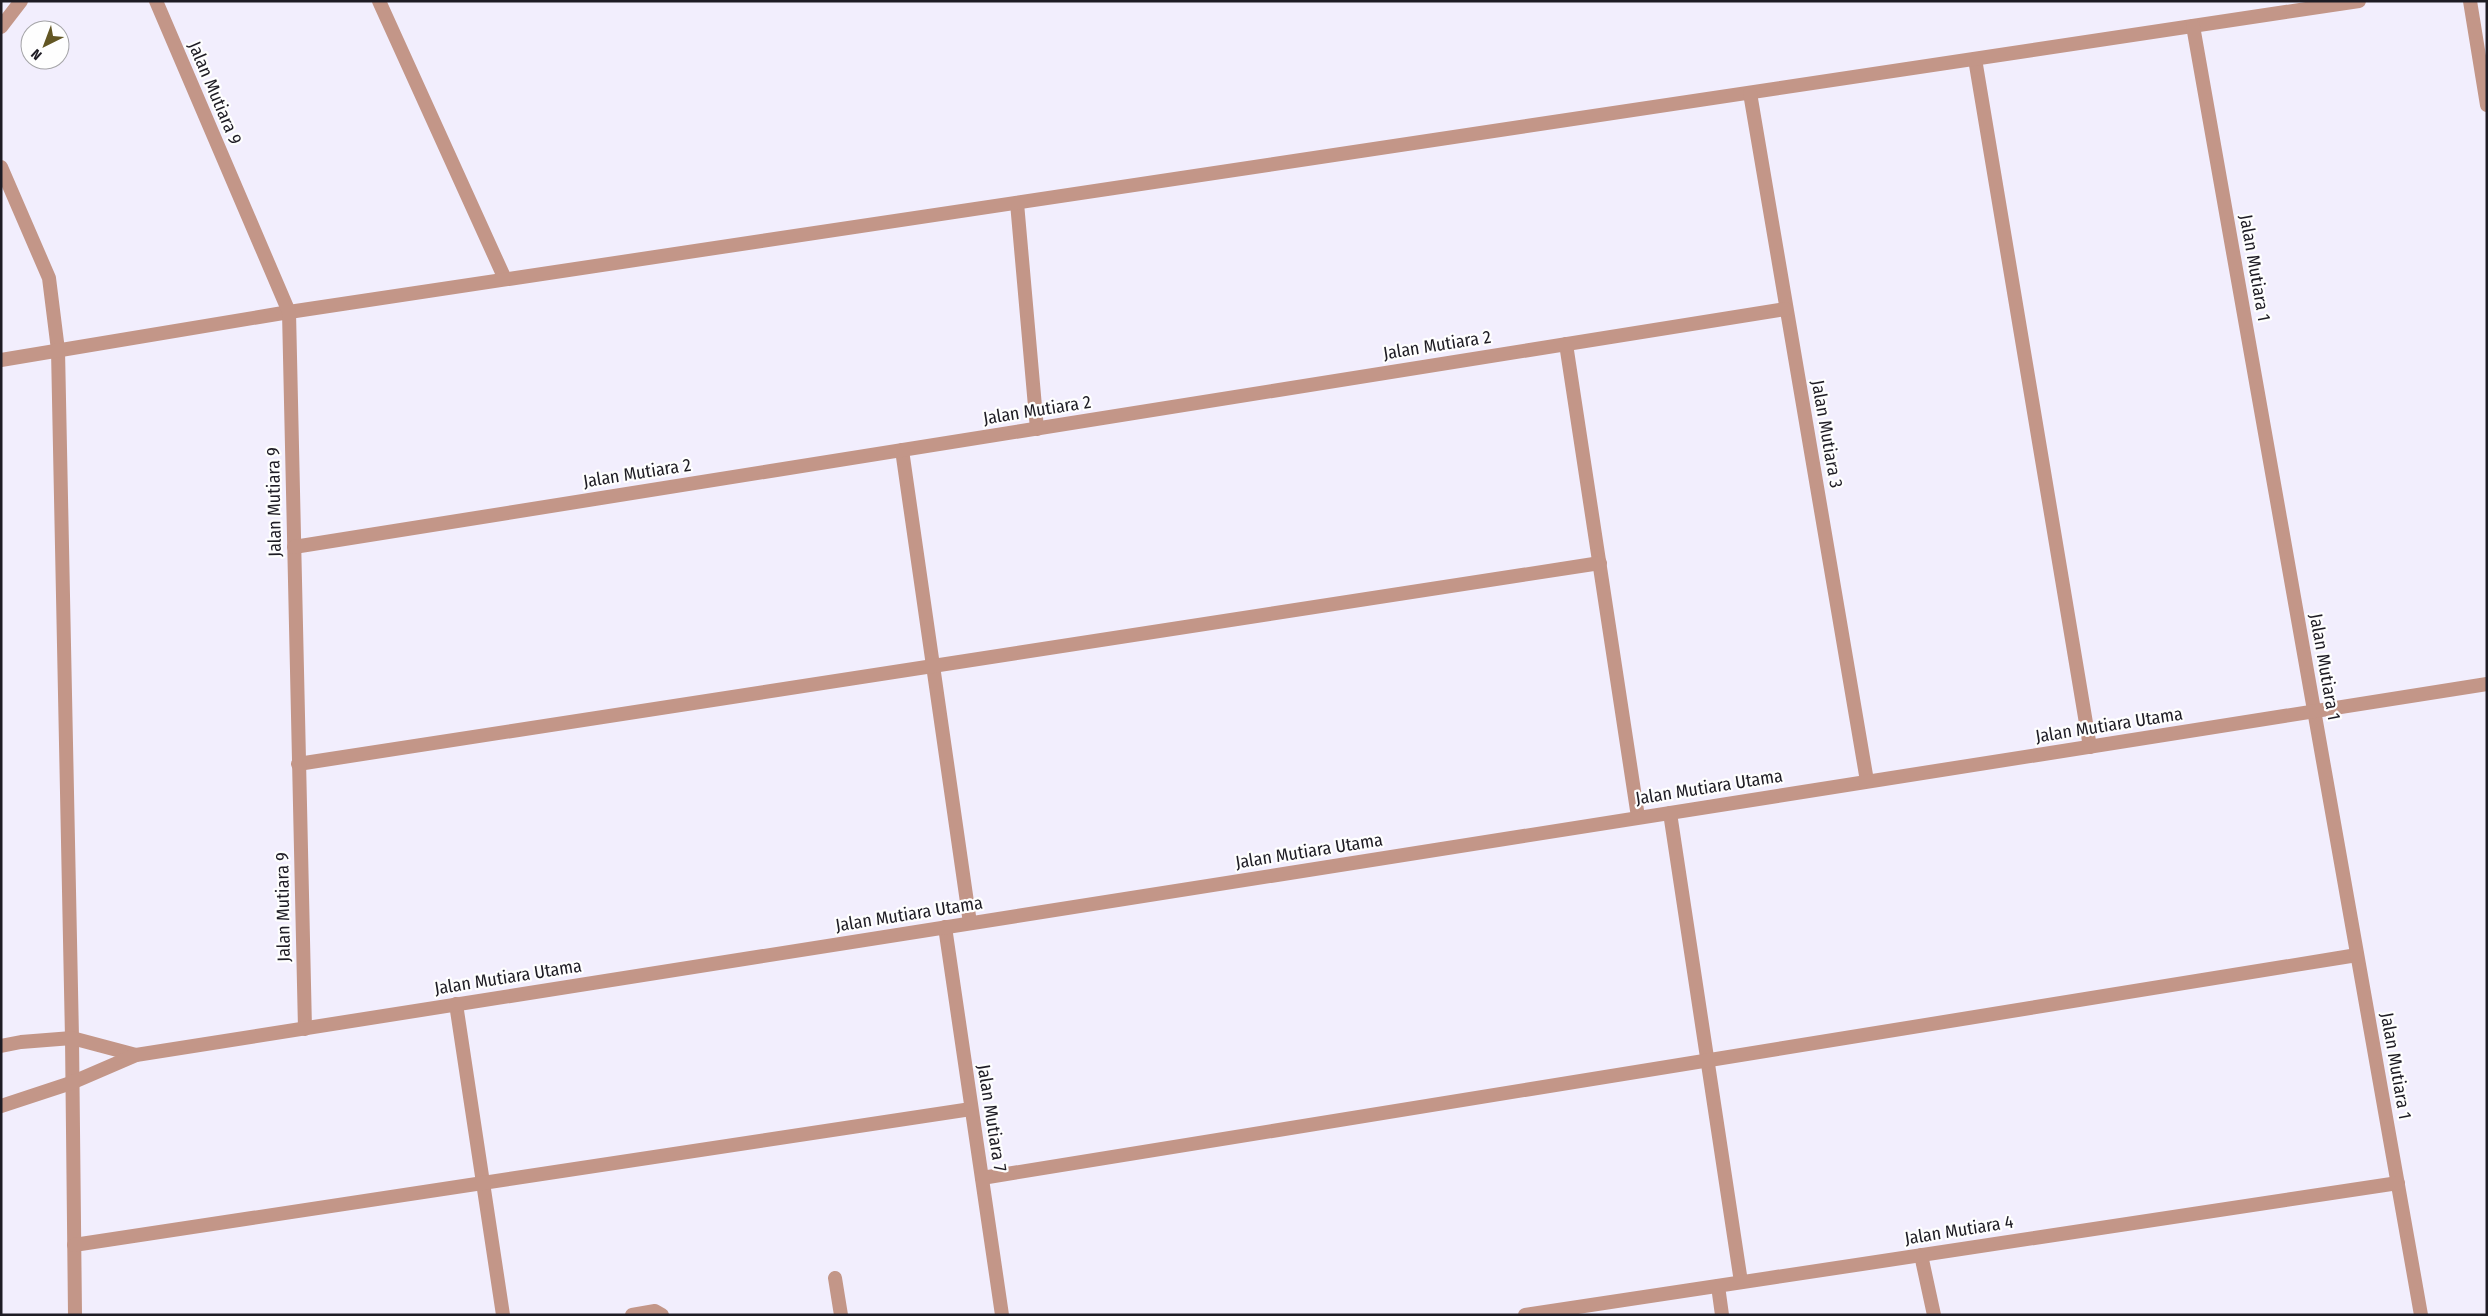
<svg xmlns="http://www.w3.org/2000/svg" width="2488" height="1316" viewBox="0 0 2488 1316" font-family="'Fira Sans Condensed',sans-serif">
<rect width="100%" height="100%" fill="#f2eefd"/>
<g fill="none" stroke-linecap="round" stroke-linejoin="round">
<g stroke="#c39688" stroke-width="14">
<path d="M379 1 505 279"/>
<path d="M2470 1 2487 105"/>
<path d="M1 27 21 1"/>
<path d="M1975 59 2090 747"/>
<path d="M1 167 49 278 58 350 72 1038 75 1315"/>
<path d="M1017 203 1037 429"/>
<path d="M1566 344 1638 817"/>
<path d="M1 360 289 312 2359 1"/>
<path d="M902 450 970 923"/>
<path d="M298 764 1600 563"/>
<path d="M1670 813 1741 1282"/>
<path d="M456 1004 503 1315"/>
<path d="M982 1178 2357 955"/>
<path d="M74 1245 971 1109"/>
<path d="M835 1278 841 1315"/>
<path d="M1718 1286 1722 1315"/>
</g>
<g stroke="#c39688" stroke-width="14">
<path d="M156 1 289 312 305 1029"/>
<path d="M2193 26 2421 1315"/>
<path d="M1750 93 1867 781"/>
<path d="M294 547 1786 309"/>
<path d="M945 927 1002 1315"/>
<path d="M1921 1255 1934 1315"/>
<path d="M632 1315 655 1311 662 1315"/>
<path d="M1525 1315 2398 1183"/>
</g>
<g stroke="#c39688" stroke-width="14">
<path d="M1 1046 21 1042 72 1038 136 1055"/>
<path d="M1 1106 71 1083 136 1055 2487 684"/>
</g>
</g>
<g text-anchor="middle" stroke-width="4.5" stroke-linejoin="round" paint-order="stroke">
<g font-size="18" fill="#1e1c24" stroke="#fefefe">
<text transform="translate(215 93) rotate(67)" y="6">Jalan Mutiara 9</text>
<text transform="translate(2255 268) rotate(80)" y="6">Jalan Mutiara 1</text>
<text transform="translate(1437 345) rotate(-9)" y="6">Jalan Mutiara 2</text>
<text transform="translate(1037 410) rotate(-9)" y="6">Jalan Mutiara 2</text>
<text transform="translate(1827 434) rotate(80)" y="6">Jalan Mutiara 3</text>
<text transform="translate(637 473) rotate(-9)" y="6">Jalan Mutiara 2</text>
<text transform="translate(274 502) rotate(-91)" y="6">Jalan Mutiara 9</text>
<text transform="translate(2325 667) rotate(80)" y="6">Jalan Mutiara 1</text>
<text transform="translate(2109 725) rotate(-9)" y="6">Jalan Mutiara Utama</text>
<text transform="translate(1709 787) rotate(-9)" y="6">Jalan Mutiara Utama</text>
<text transform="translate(1309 851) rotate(-9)" y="6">Jalan Mutiara Utama</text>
<text transform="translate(283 907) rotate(-91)" y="6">Jalan Mutiara 9</text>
<text transform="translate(909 914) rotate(-9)" y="6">Jalan Mutiara Utama</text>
<text transform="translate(508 977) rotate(-9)" y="6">Jalan Mutiara Utama</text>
<text transform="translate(2396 1066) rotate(80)" y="6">Jalan Mutiara 1</text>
<text transform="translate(992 1118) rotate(81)" y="6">Jalan Mutiara 7</text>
<text transform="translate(1959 1230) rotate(-9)" y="6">Jalan Mutiara 4</text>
</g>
</g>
<rect width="2488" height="1316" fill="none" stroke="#1e1c24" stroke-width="5"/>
<g transform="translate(45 45) rotate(222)"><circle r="24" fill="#fefefe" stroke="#a4a4a7"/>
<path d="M0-4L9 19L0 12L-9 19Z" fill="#625623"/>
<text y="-8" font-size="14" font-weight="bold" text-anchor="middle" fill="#1e1c24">N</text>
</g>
</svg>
